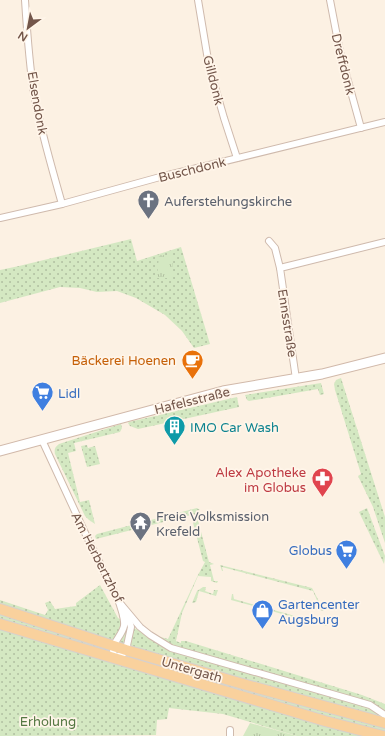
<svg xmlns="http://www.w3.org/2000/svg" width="385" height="736" viewBox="0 0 385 736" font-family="'Varela Round',sans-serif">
<defs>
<pattern id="grass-dots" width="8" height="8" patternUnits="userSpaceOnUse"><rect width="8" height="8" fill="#d4e8c2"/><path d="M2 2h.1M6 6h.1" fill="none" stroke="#b0bfa0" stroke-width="1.8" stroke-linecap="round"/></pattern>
<pattern id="park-tufts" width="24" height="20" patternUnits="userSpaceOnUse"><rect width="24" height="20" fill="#d4e8c2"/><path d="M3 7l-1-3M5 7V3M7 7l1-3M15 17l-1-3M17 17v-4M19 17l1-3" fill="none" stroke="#b0bfa0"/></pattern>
</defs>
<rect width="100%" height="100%" fill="#fcf1e3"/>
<g fill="url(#grass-dots)">
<path d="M131 239 137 261 181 247 210 344 194 348 182 331 165 315 136 298 117 291 97 292 80 288 60 287 0 303V270L19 266Z"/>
<path d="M341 378 385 517V543L373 507 358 476 361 474 335 390 334 384 336 380Z"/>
<path d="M321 383 324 394 320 395 318 389 249 401 247 400 245 395Z"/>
<path d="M237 397 239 407 138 429 130 426 128 423 129 422Z"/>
<path d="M121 424 122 428 120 432 74 443 76 451 68 453 80 502 89 500 95 524 89 520 85 516 55 454C54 449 55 447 59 444Z"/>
<path d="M87 445 88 448 95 446 100 464 87 467 81 446Z"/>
<path d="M197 508 200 510 196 511V513L209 562 214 564 210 565 214 581H218L217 583 211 581V577L198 576 182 613 176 641 181 643V641H186L362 695 385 704V736H297L223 714 169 708 167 719 157 720 156 735 0 736V600L45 615 48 610 45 603 50 601 55 609 76 606V603L100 585 118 618 141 632 168 639 198 575 205 562 203 561 191 515 96 539 95 536 97 534Z"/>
<path d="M367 508 385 556 384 564 359 512Z"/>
<path d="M220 565 312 588 324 611 316 609 319 605 313 591 222 567 223 571H222Z"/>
<path d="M203 587H206L205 591 213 594 214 590H218L216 596 199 591 196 602 192 603 197 591Z"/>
<path d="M232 594H233L234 599 320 623 321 619 323 620 327 625 326 626 231 600Z"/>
</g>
<g fill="url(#park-tufts)">
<path d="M159 255 173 256 172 278H157Z"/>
<path d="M250 723 297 736H243Z"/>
</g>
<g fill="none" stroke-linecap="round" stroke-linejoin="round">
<defs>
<g id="street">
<path d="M25 0C27 31 29 63 34 94 41 132 52 168 62 204"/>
<path d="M198 0 209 66 224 118 237 158"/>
<path d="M330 0 340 52 361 128"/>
<path d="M0 218 62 204 160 177 385 122"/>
<path d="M269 241 275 248 280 268"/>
<path d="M296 379 280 268 385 242"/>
<path d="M42 440 86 535 119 602 140 627 150 635 171 648 353 700 370 705 385 715"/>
<path d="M119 602 127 614 131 627 126 650 123 654 114 658C114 655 113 652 113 649 114 641 122 635 124 626 125 618 121 609 119 602Z"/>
<path d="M230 736V730"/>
</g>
<path id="secondary" d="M0 451 223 391 322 374 385 358"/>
<g id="primary">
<path d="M0 609 126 650 243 684 385 723"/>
<path d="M0 624 325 721 383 736"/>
</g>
</defs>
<use href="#street" stroke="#cfbaad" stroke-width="8"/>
<use href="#secondary" stroke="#d1b9aa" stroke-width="11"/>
<use href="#primary" stroke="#d8d0cc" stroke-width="12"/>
<use href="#street" stroke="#fff" stroke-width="6"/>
<use href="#secondary" stroke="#fff" stroke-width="9"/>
<use href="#primary" stroke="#f9d19d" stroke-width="10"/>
</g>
<defs>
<symbol id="church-pin" viewBox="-11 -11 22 30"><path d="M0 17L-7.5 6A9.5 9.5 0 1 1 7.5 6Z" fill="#6b7280" stroke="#fff5e9"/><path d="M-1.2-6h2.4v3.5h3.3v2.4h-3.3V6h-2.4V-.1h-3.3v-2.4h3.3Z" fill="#fff"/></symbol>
<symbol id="cafe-pin" viewBox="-11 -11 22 30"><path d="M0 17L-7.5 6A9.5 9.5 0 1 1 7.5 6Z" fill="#e8710a" stroke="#fff5e9"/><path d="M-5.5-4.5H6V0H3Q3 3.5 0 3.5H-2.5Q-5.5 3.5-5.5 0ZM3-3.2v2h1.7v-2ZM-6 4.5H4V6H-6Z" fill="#fff"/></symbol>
<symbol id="supermarket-pin" viewBox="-11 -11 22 30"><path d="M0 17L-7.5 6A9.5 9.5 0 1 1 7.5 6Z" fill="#3f7fe0" stroke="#fff5e9"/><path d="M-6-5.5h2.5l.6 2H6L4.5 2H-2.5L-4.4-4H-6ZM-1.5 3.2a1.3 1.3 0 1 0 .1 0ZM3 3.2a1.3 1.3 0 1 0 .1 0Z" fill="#fff"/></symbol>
<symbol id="building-pin" viewBox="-11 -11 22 30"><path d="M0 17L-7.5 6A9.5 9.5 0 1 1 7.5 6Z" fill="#0f9aa8" stroke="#fff5e9"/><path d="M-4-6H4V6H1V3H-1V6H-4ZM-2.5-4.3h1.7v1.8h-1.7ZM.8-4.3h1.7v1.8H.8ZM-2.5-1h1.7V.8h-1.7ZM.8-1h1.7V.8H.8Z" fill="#fff"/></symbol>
<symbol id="pharmacy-pin" viewBox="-11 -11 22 30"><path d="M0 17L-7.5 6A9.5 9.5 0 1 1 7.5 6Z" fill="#e0444e" stroke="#fff5e9"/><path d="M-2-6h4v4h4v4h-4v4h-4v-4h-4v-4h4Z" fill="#fff"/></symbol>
<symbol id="temple-pin" viewBox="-11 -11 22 30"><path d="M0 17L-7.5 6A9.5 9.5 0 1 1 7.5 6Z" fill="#6b7280" stroke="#fff5e9"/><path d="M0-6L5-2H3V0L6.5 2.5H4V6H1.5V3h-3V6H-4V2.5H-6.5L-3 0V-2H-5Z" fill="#fff"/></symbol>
<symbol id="shop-pin" viewBox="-11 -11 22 30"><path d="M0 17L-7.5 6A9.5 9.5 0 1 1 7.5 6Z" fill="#3f7fe0" stroke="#fff5e9"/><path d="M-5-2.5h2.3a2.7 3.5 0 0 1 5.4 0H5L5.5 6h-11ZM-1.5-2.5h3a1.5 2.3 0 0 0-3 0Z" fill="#fff"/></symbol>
</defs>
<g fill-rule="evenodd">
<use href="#church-pin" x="136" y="188" width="25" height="34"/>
<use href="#cafe-pin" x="180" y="348" width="25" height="34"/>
<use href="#supermarket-pin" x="30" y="380" width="25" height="34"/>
<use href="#building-pin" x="162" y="414" width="25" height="34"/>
<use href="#pharmacy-pin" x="310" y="466" width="25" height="34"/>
<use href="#temple-pin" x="128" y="510" width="25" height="34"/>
<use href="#supermarket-pin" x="334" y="538" width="25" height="34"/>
<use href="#shop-pin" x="250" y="598" width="25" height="34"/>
</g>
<g text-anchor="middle" stroke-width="3.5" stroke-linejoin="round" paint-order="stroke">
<g font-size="13" fill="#73564a" stroke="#fff5e9">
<text transform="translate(344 64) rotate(76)" y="5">Dreffdonk</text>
<text transform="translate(214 80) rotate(76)" y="5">Gilldonk</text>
<text transform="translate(38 103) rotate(80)" y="5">Elsendonk</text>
<text transform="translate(192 169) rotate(-14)" y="5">Buschdonk</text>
<text transform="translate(288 323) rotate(81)" y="5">Ennsstraße</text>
<text transform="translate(192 400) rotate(-14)" y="5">Hafelsstraße</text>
<text transform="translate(98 557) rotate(63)" y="5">Am Herbertzhof</text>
<text transform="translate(192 669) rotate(16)" y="5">Untergath</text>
</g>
<g font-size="13" fill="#5b616d" stroke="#fff5e9" text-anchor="start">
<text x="164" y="206">Auferstehungskirche</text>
<text x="156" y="521">Freie Volksmission<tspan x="156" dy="15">Krefeld</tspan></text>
</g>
<g font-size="13" fill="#c56008" stroke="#fff5e9" text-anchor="end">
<text x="176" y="365">Bäckerei Hoenen</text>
</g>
<g font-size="13" fill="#366cbe" stroke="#fff5e9" text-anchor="start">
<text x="58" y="398">Lidl</text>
<text x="332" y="555" text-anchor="end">Globus</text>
<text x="278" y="609">Gartencenter<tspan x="278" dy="15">Augsburg</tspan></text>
</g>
<g font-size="13" fill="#0d838f" stroke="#fff5e9" text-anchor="start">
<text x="190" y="432">IMO Car Wash</text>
</g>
<g font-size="13" fill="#be3a42" stroke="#fff5e9" text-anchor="end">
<text x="306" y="477">Alex Apotheke<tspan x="306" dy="15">im Globus</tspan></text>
</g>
<g font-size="13" fill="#557842" stroke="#fff5e9">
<text x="48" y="726">Erholung</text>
</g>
</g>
<g transform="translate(28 28) rotate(212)" stroke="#fff5e9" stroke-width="3" paint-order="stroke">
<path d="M0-3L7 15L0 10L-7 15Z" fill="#73564a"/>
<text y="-6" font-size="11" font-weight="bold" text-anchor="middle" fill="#73564a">N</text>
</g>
</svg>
